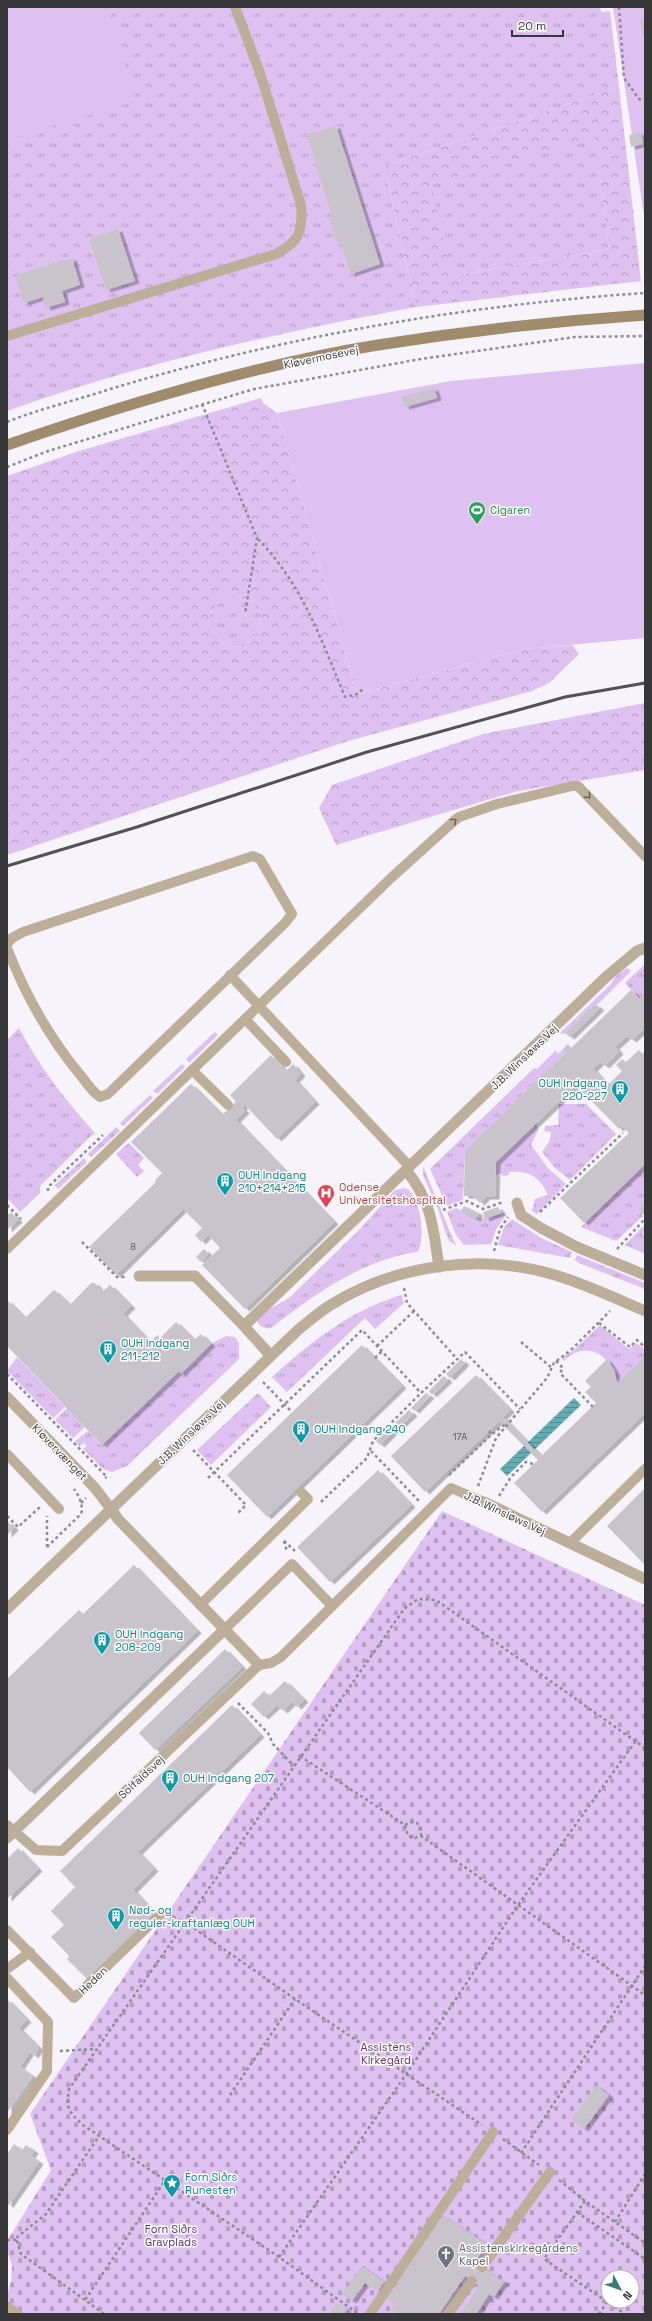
<svg xmlns="http://www.w3.org/2000/svg" width="652" height="2321" viewBox="0 0 652 2321" font-family="'Space Grotesk',sans-serif">
<defs>
<pattern id="grass-tufts" width="24" height="20" patternUnits="userSpaceOnUse"><rect width="24" height="20" fill="#dec0f1"/><path d="M3 7l-1-3M5 7V3M7 7l1-3M15 17l-1-3M17 17v-4M19 17l1-3" fill="none" stroke="#b59dc4"/></pattern>
<pattern id="forest-crowns" width="20" height="18" patternUnits="userSpaceOnUse"><rect width="20" height="18" fill="#dec0f1"/><path d="M2 6a3 3 0 1 1 6 0M12 15a3 3 0 1 1 6 0" fill="none" stroke="#b59dc4"/></pattern>
<pattern id="cemetery-stones" width="16" height="16" patternUnits="userSpaceOnUse"><rect width="16" height="16" fill="#dec0f1"/><path d="M2 7V4a2 2 0 0 1 4 0v3zM10 15v-3a2 2 0 0 1 4 0v3z" fill="#b59dc4"/></pattern>
<pattern id="water-rules" width="6" height="5" patternUnits="userSpaceOnUse"><rect width="6" height="5" fill="#62acb2"/><path d="M0 2.5h6" fill="none" stroke="#528d92"/></pattern>
<filter id="shadow"><feDropShadow dx="4.5" dy="2.5" stdDeviation="0" flood-color="#0004"/></filter>
</defs>
<rect width="100%" height="100%" fill="#f7f3fa"/>
<g fill="url(#grass-tufts)">
<path d="M7 7H599L602 12 610 11 619 87 384 166 416 307C277 333 140 363 7 411Z"/>
<path d="M595 136 609 249 452 276 430 184Z"/>
<path d="M233 596 253 601 261 613 260 632 242 647 224 645 208 624 210 613 221 598Z"/>
<path d="M645 964V994L640 999 625 983Z"/>
<path d="M627 968 631 971 597 1005 595 1004 565 1033 563 1034 560 1033 611 984 616 976Z"/>
<path d="M19 1028C40 1068 66 1101 96 1134H93L40 1186V1193L20 1212 7 1198V1040Z"/>
<path d="M215 1032 218 1035 189 1063 186 1059Z"/>
<path d="M563 1049 566 1052 465 1150 463 1200 447 1206 430 1169 534 1068 537 1069 556 1050 558 1054Z"/>
<path d="M182 1064 185 1067 157 1094 153 1091Z"/>
<path d="M150 1095 153 1098 123 1126 120 1123Z"/>
<path d="M559 1104H586L616 1134 570 1180 555 1168 542 1152C547 1145 551 1140 551 1132L544 1131 545 1126 558 1125Z"/>
<path d="M537 1123 538 1130 531 1145 548 1168 566 1184 537 1214 532 1211 535 1199 548 1195C540 1176 528 1170 509 1172V1175L503 1176 500 1173 496 1175V1162Z"/>
<path d="M116 1127 120 1131 91 1157 88 1154Z"/>
<path d="M129 1143 144 1158 138 1165 144 1171 137 1177 116 1154Z"/>
<path d="M84 1158 87 1162 58 1189 55 1185Z"/>
<path d="M645 1164V1203L638 1210 643 1216 616 1241 581 1227Z"/>
<path d="M423 1166 452 1237 456 1245 449 1241 446 1233 438 1209 423 1175Z"/>
<path d="M404 1188C420 1191 427 1241 417 1252 361 1260 314 1295 271 1328 264 1329 259 1326 257 1321L269 1309 289 1298 361 1228 395 1190Z"/>
<path d="M456 1208 481 1219 505 1212 506 1215 496 1229 491 1244 464 1245 456 1235 447 1212Z"/>
<path d="M512 1219 541 1238 572 1252 570 1258 498 1245 504 1227Z"/>
<path d="M645 1224 643 1235 645 1237V1254L625 1245Z"/>
<path d="M577 1255 645 1283V1289L579 1263 575 1260Z"/>
<path d="M401 1295 404 1303 375 1329 365 1318 287 1392 272 1377C311 1342 349 1311 401 1295Z"/>
<path d="M600 1325 629 1349 637 1343 645 1350V1356L617 1383C613 1356 586 1338 564 1361L561 1359 575 1349Z"/>
<path d="M226 1336 235 1337 239 1343V1359L127 1466 112 1472 103 1469 83 1449 87 1446 84 1443 79 1446 75 1441 88 1431 102 1445 179 1371 181 1373 211 1344Z"/>
<path d="M17 1357 65 1407 53 1418 7 1371Z"/>
<path d="M258 1393 271 1407 211 1465 197 1450Z"/>
<path d="M67 1408 85 1427 73 1438 55 1420Z"/>
</g>
<g fill="url(#forest-crowns)" fill-rule="evenodd">
<path d="M619 87 641 281 416 307 384 166ZM595 137 609 249 452 276 431 184Z"/>
<path d="M261 398 263 403 277 413 357 694 525 649 572 645 579 654 549 683 532 691 348 741 7 855V476L79 451ZM233 596 252 601 261 613 260 632 242 647 224 645 208 624 210 613 221 598Z"/>
<path d="M645 703V770L518 791 336 845 319 808 332 785 483 734Z"/>
</g>
<path fill="url(#cemetery-stones)" fill-rule="evenodd" d="M442 1511 645 1605V2314H7V2295L11 2282 12 2266 7 2250V2241L51 2170 30 2114ZM608 2277H632V2301H608Z"/>
<g fill="#dec0f1">
<path d="M7 7H108L136 101 7 140Z"/>
<path d="M613 7H645V223Z"/>
<path d="M645 363V638L525 649 357 694 277 413 451 381Z"/>
</g>
<path fill="url(#water-rules)" d="M574 1398 581 1405 507 1476 500 1469Z"/>
<g fill="#c9c4cb" filter="url(#shadow)">
<path d="M645 19V35L643 36 640 20Z"/>
<path d="M336 126 380 264 351 274 340 242 337 243 329 217 332 216 307 135Z"/>
<path d="M641 132 643 144 631 147 629 135Z"/>
<path d="M118 229 135 281 106 290 89 239Z"/>
<path d="M72 258 80 285 62 291 65 302 46 308 43 297 24 303 15 275Z"/>
<path d="M434 388 437 398 405 407 402 397Z"/>
<path d="M631 990 640 999 645 994V1028L632 1040 627 1036 615 1047 619 1052 605 1066 600 1062 593 1069 608 1085 622 1071 616 1065 622 1059 626 1062 639 1050 645 1057V1164L584 1223 560 1198 629 1133 622 1126 619 1129 576 1085 496 1162 495 1197H486L480 1203 473 1196H464L465 1150 566 1052 563 1049 568 1044 571 1048Z"/>
<path d="M595 1004 600 1008 570 1037 565 1033Z"/>
<path d="M271 1055 286 1071 293 1064 301 1074 295 1080 315 1102 277 1139 245 1105 242 1108 245 1111 236 1120 334 1222 245 1309 202 1265 220 1248 208 1235 201 1242 195 1235 202 1228 183 1209 116 1275 89 1247 156 1182 155 1180 162 1173 131 1142 191 1084 222 1115 236 1102 230 1095Z"/>
<path d="M645 1203V1212L642 1215 638 1210Z"/>
<path d="M464 1206 479 1213 476 1219 461 1211Z"/>
<path d="M498 1207 501 1213 485 1219 483 1212Z"/>
<path d="M11 1212 18 1220 7 1230V1216Z"/>
<path d="M204 1249 209 1254 201 1262 196 1257Z"/>
<path d="M91 1283H95L102 1292 110 1285 131 1306 123 1314 150 1342 157 1335 160 1338 176 1322 194 1340 201 1334 211 1344 181 1374 179 1371 102 1445 7 1346V1300L25 1318 54 1290 70 1305Z"/>
<path d="M362 1345 402 1386 267 1517 227 1475Z"/>
<path d="M645 1356V1413L542 1512 514 1483 538 1460 499 1421 425 1492 391 1456 476 1375 510 1410 503 1417 541 1456 596 1403 585 1392 591 1387 585 1381 607 1359 614 1370 617 1383Z"/>
<path d="M461 1359 465 1363 450 1378 446 1374Z"/>
<path d="M444 1376 448 1380 432 1395 429 1391Z"/>
<path d="M426 1393 430 1396 415 1411 411 1408Z"/>
<path d="M409 1410 413 1414 398 1428 394 1424Z"/>
<path d="M391 1426 395 1430 380 1445 376 1441Z"/>
<path d="M378 1470 411 1505 330 1582 297 1547Z"/>
<path d="M645 1488V1565L607 1526Z"/>
<path d="M7 1521 14 1528 7 1535Z"/>
<path d="M134 1565 197 1631 30 1792 7 1767V1679L79 1610 83 1614Z"/>
<path d="M225 1649 242 1667 155 1750 139 1733Z"/>
<path d="M285 1681 304 1700 297 1707 292 1702 283 1711 277 1705 264 1717 251 1704 264 1691 269 1696Z"/>
<path d="M232 1705 260 1735 138 1852 154 1869 133 1890 147 1905 145 1908 155 1917 88 1980 67 1959 69 1956 51 1937 64 1925 51 1911 75 1887 60 1871Z"/>
<path d="M18 1848 38 1869 7 1899V1859Z"/>
<path d="M7 1999 27 2020 19 2028 39 2048 34 2056 30 2052 20 2067 33 2076 7 2113Z"/>
<path d="M596 2085 609 2095 584 2129 571 2120Z"/>
<path d="M14 2144 22 2150 26 2145 34 2151 31 2156 39 2162 9 2205 7 2204V2154Z"/>
<path d="M443 2215 487 2244 475 2262 504 2282 494 2297 489 2294 476 2314 461 2313 479 2286 465 2276 439 2314H398L391 2309 394 2304 387 2299Z"/>
<path d="M362 2266 384 2282 378 2291 365 2283 352 2301 342 2294Z"/>
<path d="M337 2303 347 2309 344 2314H329Z"/>
</g>
<g fill="none" stroke-linecap="round" stroke-linejoin="round">
<g stroke="#8e8c91" stroke-width="2.5" stroke-dasharray="3 3" stroke-linecap="butt">
<path d="M619 7 624 78 639 99 645 100"/>
<path d="M202 404 257 538 245 614"/>
<path d="M7 422C39 409 74 401 107 390 281 337 464 305 645 293"/>
<path d="M7 467 48 451 254 389 421 359 575 337 645 336"/>
<path d="M258 539C303 586 320 637 345 697L357 694 365 688"/>
<path d="M48 1191V1187L103 1135"/>
<path d="M7 1205 21 1219"/>
<path d="M443 1210 467 1201 483 1209 503 1202"/>
<path d="M540 1212 623 1133"/>
<path d="M82 1242 117 1277H127"/>
<path d="M617 1249 645 1219"/>
<path d="M494 1251 500 1229 508 1217"/>
<path d="M404 1288 407 1303 457 1359"/>
<path d="M599 1323 630 1347 637 1340 645 1347"/>
<path d="M521 1342 552 1368"/>
<path d="M377 1346 414 1311"/>
<path d="M375 1358 382 1351"/>
<path d="M556 1361 563 1368 560 1373 593 1407"/>
<path d="M7 1374 107 1477 105 1478"/>
<path d="M263 1382 292 1412"/>
<path d="M489 1431 492 1434"/>
<path d="M193 1450 246 1505 238 1513"/>
<path d="M371 1451 420 1502"/>
<path d="M449 1475 492 1434 507 1423"/>
<path d="M208 1478 362 1330 421 1393 465 1352 520 1409"/>
<path d="M478 1486 496 1438 547 1378 554 1363 572 1349 610 1311"/>
<path d="M499 1496 511 1477 526 1462 533 1464"/>
<path d="M321 1502 367 1458 373 1441 421 1393"/>
<path d="M81 1503 86 1498"/>
<path d="M7 1516 18 1527 40 1507"/>
<path d="M284 1541 295 1551"/>
<path d="M284 1541 287 1552"/>
<path d="M47 1547 81 1514C84 1506 79 1496 74 1489"/>
<path d="M47 1547V1516"/>
<path d="M238 1703 268 1733 273 1744 293 1765"/>
<path d="M300 1756 405 1825 408 1836 415 1838 421 1836 645 1995"/>
<path d="M405 1825 411 1822 417 1823 421 1829V1836"/>
<path d="M173 1917 185 1922 295 1999 482 2125"/>
<path d="M60 2051 96 2049"/>
<path d="M230 2095 295 1999"/>
<path d="M503 2139 539 2165"/>
<path d="M521 2153 645 1966"/>
<path d="M559 2180 585 2201 645 2243"/>
<path d="M585 2201 544 2259 625 2314"/>
<path d="M577 2212 645 2259"/>
<path d="M615 2222 645 2174"/>
<path d="M7 2240H16"/>
<path d="M279 2257 83 2125C68 2111 66 2109 69 2089L404 1609 418 1599 436 1600 645 1748"/>
<path d="M85 2300 21 2254 16 2238 46 2214 99 2136"/>
<path d="M357 2313 279 2257 407 2073 518 1905 635 1742"/>
<path d="M104 2314 85 2300 164 2182"/>
<path d="M599 2314 607 2302"/>
</g>
<g stroke="#bcae99" stroke-width="10">
<path d="M7 336 276 254C300 241 303 231 301 205L260 73 235 7"/>
<path d="M7 944 12 938 23 932 253 856 260 859 292 914 285 923 108 1094 100 1097C93 1092 87 1084 82 1077 50 1039 25 994 7 948"/>
<path d="M230 975 409 1166"/>
<path d="M246 1020 286 1062"/>
<path d="M192 1070 228 1105"/>
<path d="M7 1249 391 878 454 821 459 817 497 804 572 786H578L645 856"/>
<path d="M7 1454 59 1509"/>
<path d="M570 1543 645 1469"/>
<path d="M200 1605 308 1499 301 1492"/>
<path d="M224 1630 292 1564 332 1606"/>
<path d="M7 1825 36 1850 62 1851 259 1665 271 1663 281 1657 451 1488 484 1502"/>
<path d="M7 1930 74 1998 160 1915"/>
<path d="M7 1969 30 1952"/>
<path d="M7 1978 48 2022 47 2071 7 2130"/>
<path d="M482 2267 550 2172"/>
<path d="M370 2314 493 2132"/>
<path d="M448 2314 472 2281"/>
</g>
<g stroke="#bcae99" stroke-width="11">
<path d="M406 1170C432 1202 433 1227 439 1267"/>
<path d="M517 1203 521 1215 541 1228 577 1247 645 1275"/>
<path d="M139 1276H195L244 1326"/>
<path d="M270 1355 244 1326 606 977 637 951 645 948"/>
<path d="M484 1502 645 1579"/>
<path d="M111 1509 118 1519 259 1665"/>
<path d="M7 1838 224 1630"/>
<path d="M7 2307 17 2314"/>
</g>
<g stroke="#bcae99" stroke-width="11">
<path d="M7 1397 95 1488 111 1509"/>
<path d="M7 1609 298 1330C308 1322 318 1313 329 1306 395 1264 481 1253 555 1275 585 1284 615 1298 645 1311"/>
</g>
<path stroke="#a08b6c" stroke-width="11" d="M7 445C125 404 254 365 378 345 466 331 556 321 645 315"/>
<path stroke="#535155" stroke-width="3" d="M7 866 137 827 367 752 565 697 645 683"/>
</g>
<defs><path id="oneway-chevron" d="M-2-3.5L2.5 0L-2 3.5" fill="none" stroke-width="1.6" stroke-linecap="round" stroke-linejoin="round"/></defs>
<g stroke="#6c665f">
<use href="#oneway-chevron" transform="translate(588 796) rotate(47)"/>
<use href="#oneway-chevron" transform="translate(454 821) rotate(-39)"/>
</g>
<defs>
<symbol id="stadium-pin" viewBox="-11 -11 22 30"><path d="M0 17L-7.5 6A9.5 9.5 0 1 1 7.5 6Z" fill="#2e9e5b" stroke="#fff"/><path d="M0-5a6.5 5 0 1 0 0 10a6.5 5 0 1 0 0-10ZM-3.5-1.8h7v3.6h-7Z" fill="#fff"/></symbol>
<symbol id="building-pin" viewBox="-11 -11 22 30"><path d="M0 17L-7.5 6A9.5 9.5 0 1 1 7.5 6Z" fill="#0f9aa8" stroke="#fff"/><path d="M-4-6H4V6H1V3H-1V6H-4ZM-2.5-4.3h1.7v1.8h-1.7ZM.8-4.3h1.7v1.8H.8ZM-2.5-1h1.7V.8h-1.7ZM.8-1h1.7V.8H.8Z" fill="#fff"/></symbol>
<symbol id="hospital-pin" viewBox="-11 -11 22 30"><path d="M0 17L-7.5 6A9.5 9.5 0 1 1 7.5 6Z" fill="#e0444e" stroke="#fff"/><path d="M-5-5h3v3.5h4V-5h3V5h-3V1.5h-4V5h-3Z" fill="#fff"/></symbol>
<symbol id="sight-pin" viewBox="-11 -11 22 30"><path d="M0 17L-7.5 6A9.5 9.5 0 1 1 7.5 6Z" fill="#0f9aa8" stroke="#fff"/><path d="M0-6L1.8-2.2L6-1.7L2.9 1.2L3.7 5.4L0 3.3L-3.7 5.4L-2.9 1.2L-6-1.7L-1.8-2.2Z" fill="#fff"/></symbol>
<symbol id="church-pin" viewBox="-11 -11 22 30"><path d="M0 17L-7.5 6A9.5 9.5 0 1 1 7.5 6Z" fill="#6b7280" stroke="#fff"/><path d="M-1.2-6h2.4v3.5h3.3v2.4h-3.3V6h-2.4V-.1h-3.3v-2.4h3.3Z" fill="#fff"/></symbol>
</defs>
<g fill-rule="evenodd">
<use href="#stadium-pin" x="467" y="500" width="20" height="27"/>
<use href="#building-pin" x="610" y="1079" width="20" height="27"/>
<use href="#building-pin" x="215" y="1171" width="20" height="27"/>
<use href="#hospital-pin" x="316" y="1183" width="20" height="27"/>
<use href="#building-pin" x="98" y="1339" width="20" height="27"/>
<use href="#building-pin" x="291" y="1419" width="20" height="27"/>
<use href="#building-pin" x="92" y="1630" width="20" height="27"/>
<use href="#building-pin" x="160" y="1768" width="20" height="27"/>
<use href="#building-pin" x="106" y="1906" width="20" height="27"/>
<use href="#sight-pin" x="162" y="2173" width="20" height="27"/>
<use href="#church-pin" x="436" y="2244" width="20" height="27"/>
</g>
<g text-anchor="middle" stroke-width="3" stroke-linejoin="round" paint-order="stroke">
<g font-size="9" fill="#5c5a5e">
<text x="133" y="1250">8</text>
<text x="460" y="1440">17A</text>
</g>
<g font-size="11" fill="#373639" stroke="#fff">
<text transform="translate(321 357) rotate(-12)" y="4">Kløvermosevej</text>
<text transform="translate(524 1057) rotate(-44)" y="4">J.B. Winsløws Vej</text>
<text transform="translate(191 1432) rotate(-44)" y="4">J.B. Winsløws Vej</text>
<text transform="translate(60 1452) rotate(46)" y="4">Kløvervænget</text>
<text transform="translate(505 1513) rotate(25)" y="4">J.B. Winsløws Vej</text>
<text transform="translate(141 1777) rotate(-43)" y="4">Solfaldsvej</text>
<text transform="translate(93 1980) rotate(-44)" y="4">Heden</text>
</g>
<g font-size="11" fill="#27864d" stroke="#fff" text-anchor="start">
<text x="490" y="514">Cigaren</text>
</g>
<g font-size="11" fill="#0d838f" stroke="#fff" text-anchor="start">
<text x="607" y="1087" text-anchor="end">OUH Indgang<tspan x="607" dy="13">220-227</tspan></text>
<text x="238" y="1179">OUH Indgang<tspan x="238" dy="13">210+214+215</tspan></text>
<text x="121" y="1347">OUH Indgang<tspan x="121" dy="13">211-212</tspan></text>
<text x="314" y="1433">OUH Indgang 240</text>
<text x="115" y="1638">OUH Indgang<tspan x="115" dy="13">208-209</tspan></text>
<text x="183" y="1782">OUH Indgang 207</text>
<text x="129" y="1914">Nød- og<tspan x="129" dy="13">reguler-kraftanlæg OUH</tspan></text>
<text x="185" y="2181">Forn Siðrs<tspan x="185" dy="13">Runesten</tspan></text>
</g>
<g font-size="11" fill="#be3a42" stroke="#fff" text-anchor="start">
<text x="339" y="1191">Odense<tspan x="339" dy="13">Universitetshospital</tspan></text>
</g>
<g font-size="11" fill="#58336d" stroke="#fff">
<text x="386" y="2051">Assistens<tspan x="386" dy="13">Kirkegård</tspan></text>
<text x="171" y="2233">Forn Siðrs<tspan x="171" dy="13">Gravplads</tspan></text>
</g>
<g font-size="11" fill="#5b616d" stroke="#fff" text-anchor="start">
<text x="459" y="2252">Assistenskirkegårdens<tspan x="459" dy="13">Kapel</tspan></text>
</g>
</g>
<rect width="652" height="2321" fill="none" stroke="#373639" stroke-width="16"/>
<g transform="translate(620 2289) rotate(131)"><circle r="19" fill="#ffffff" stroke="#afafb0"/>
<path d="M0-3L7 15L0 10L-7 15Z" fill="#387d72"/>
<text y="-6" font-size="11" font-weight="bold" text-anchor="middle" fill="#373639">N</text>
</g>
<path d="M512 30v6h51v-6" fill="none" stroke="#373639" stroke-width="2"/>
<text x="518" y="30" font-size="12" fill="#373639" stroke="#ffffff" stroke-width="3" paint-order="stroke">20 m</text>
</svg>
